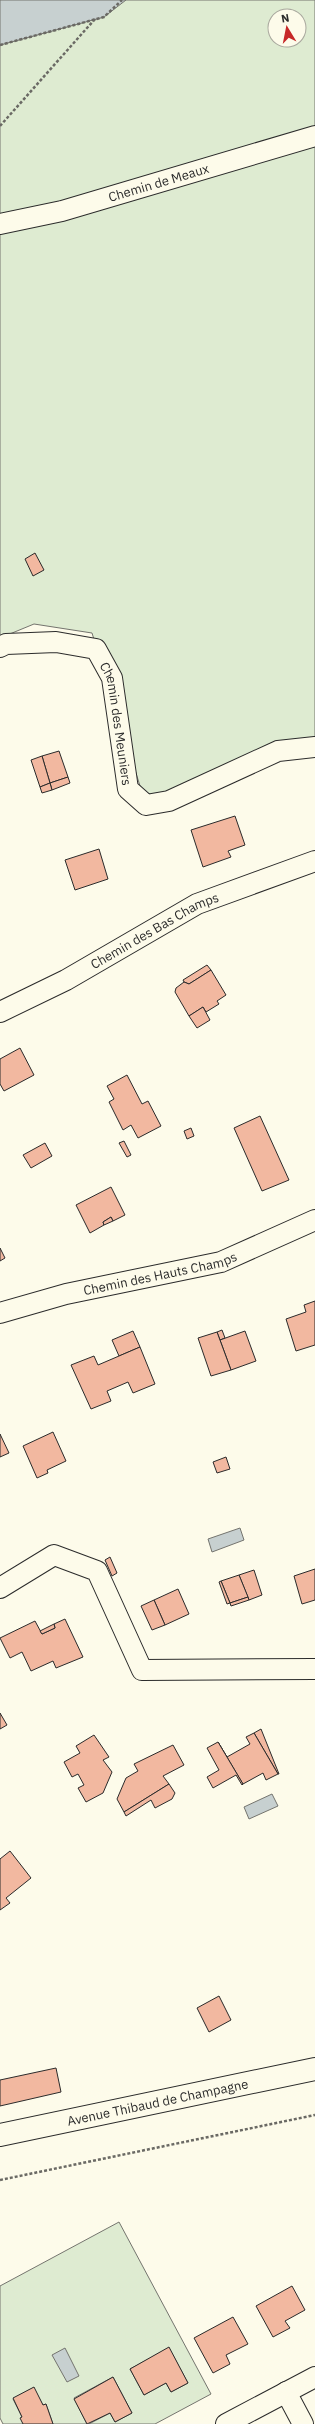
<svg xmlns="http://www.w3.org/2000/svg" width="315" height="2424" viewBox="0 0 315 2424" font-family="'IBM Plex Sans',sans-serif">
<rect width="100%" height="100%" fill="#fdfbea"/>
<g fill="#deebd1" stroke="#74746e" fill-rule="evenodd">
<path d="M122 0H315V747L146 805 92 633 34 624 0 638V45L103 17ZM275 16H299V40H275Z"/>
<path d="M119 2222 211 2394 155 2424H89L110 2413 115 2422 132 2413 113 2377 74 2398 87 2424H53L46 2404 43 2405 33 2388 13 2399 22 2417 23 2424H3L0 2418V2286ZM169 2348 188 2383 171 2392 166 2383 144 2395 130 2369Z"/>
</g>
<g fill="#c7d0d0" stroke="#74746e">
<path d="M0 0H126L104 17 0 45Z"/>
<path d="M240 1528 244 1540 212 1552 208 1539Z"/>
<path d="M272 1794 278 1806 249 1819 244 1807Z"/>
<path d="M65 2348 79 2376 67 2382 52 2355Z"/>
</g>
<g fill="#f2b8a0" stroke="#2b2b2b">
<path d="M35 553 44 570 33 576 25 559Z"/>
<path d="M59 751 68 777 50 783 42 756Z"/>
<path d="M42 756 50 783 40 787 31 760Z"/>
<path d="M68 777 70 783 52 790 50 783Z"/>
<path d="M50 783 52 790 42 793 40 787Z"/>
<path d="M235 816 245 845 228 851 231 857 203 867 191 830Z"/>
<path d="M99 849 108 879 75 890 65 860Z"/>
<path d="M207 965 211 970 189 984 184 982 183 980Z"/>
<path d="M211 970 226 995 217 1001 219 1004 206 1012 203 1007 189 1016 175 992 176 988 184 982 189 984Z"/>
<path d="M203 1007 210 1020 197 1028 189 1016Z"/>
<path d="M20 1048 34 1075 4 1091 0 1084V1059Z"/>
<path d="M127 1075 142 1104 148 1101 161 1126 138 1138 131 1125 123 1130 109 1102 114 1099 107 1086Z"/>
<path d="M260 1116 289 1180 262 1191 234 1128Z"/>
<path d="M191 1128 194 1136 187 1139 184 1131Z"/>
<path d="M124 1141 131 1155 127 1157 119 1143Z"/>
<path d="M45 1143 52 1156 31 1168 23 1155Z"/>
<path d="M111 1187 125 1215 113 1221 111 1217 103 1222 104 1225 90 1233 76 1205Z"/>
<path d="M111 1217 113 1221 104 1225 103 1222Z"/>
<path d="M0 1248 5 1258 0 1261Z"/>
<path d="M315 1301V1345L296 1351 286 1319 306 1312 304 1305Z"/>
<path d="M222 1330 225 1338 220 1340 217 1332Z"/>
<path d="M133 1331 140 1347 119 1356 112 1340Z"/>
<path d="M245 1331 256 1361 231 1370 220 1340Z"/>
<path d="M217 1332 231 1370 211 1376 198 1338Z"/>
<path d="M140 1347 155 1384 133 1393 128 1382 107 1391 111 1401 91 1409 71 1365 94 1356 98 1365Z"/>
<path d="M53 1432 66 1461 47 1470 48 1473 37 1478 23 1446Z"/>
<path d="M0 1434 9 1453 0 1457Z"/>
<path d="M226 1457 230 1469 217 1473 213 1462Z"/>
<path d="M110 1557 117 1573 112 1576 105 1560Z"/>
<path d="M315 1569V1600L302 1604 294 1576Z"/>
<path d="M254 1570 262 1595 249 1600 239 1575Z"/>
<path d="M239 1575 248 1597 230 1603 221 1581Z"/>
<path d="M221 1581 230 1603 227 1604 219 1582Z"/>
<path d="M178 1589 189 1614 165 1625 154 1600Z"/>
<path d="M248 1597 249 1600 231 1606 230 1603Z"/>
<path d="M154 1600 165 1625 152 1630 141 1606Z"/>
<path d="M65 1619 83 1657 56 1668 53 1661 31 1671 22 1652 10 1658 0 1638 35 1621 42 1634 55 1628 54 1624Z"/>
<path d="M54 1624 55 1628 42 1634 40 1631Z"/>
<path d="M0 1713 7 1725 0 1729Z"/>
<path d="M261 1729 279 1774H278L254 1733Z"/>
<path d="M254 1733 278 1774 266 1780 263 1773 243 1784 218 1742 227 1757 250 1744 246 1737Z"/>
<path d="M94 1735 109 1757 103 1760 112 1772 103 1793 86 1802 78 1788 84 1785 78 1774 72 1777 64 1762 80 1753 76 1746Z"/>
<path d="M218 1742 243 1784 242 1785 236 1775 213 1788 207 1777 219 1770 207 1748Z"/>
<path d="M173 1745 184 1765 163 1776 169 1784 124 1812 117 1799 126 1778 138 1771 134 1764Z"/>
<path d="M169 1784 175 1793 172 1799 155 1808 151 1800 126 1816 124 1812Z"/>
<path d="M10 1851 31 1878 6 1898 10 1903 0 1910V1859Z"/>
<path d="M219 1996 231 2020 209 2032 197 2008Z"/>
<path d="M56 2068 61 2092 0 2106V2080Z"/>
<path d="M292 2286 305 2310 285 2321 290 2328 273 2337 256 2306Z"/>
<path d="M233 2317 248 2344 226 2355 230 2364 213 2373 194 2338Z"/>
<path d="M169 2347 188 2383 171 2392 166 2383 144 2395 130 2369Z"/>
<path d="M113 2377 132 2413 115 2422 110 2413 87 2424 74 2399Z"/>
<path d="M34 2387 43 2405 46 2404 53 2424H23L20 2418 22 2417 13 2398Z"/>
</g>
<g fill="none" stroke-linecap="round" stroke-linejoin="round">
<defs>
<g id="street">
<path id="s1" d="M0 224 62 211 315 136"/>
<path id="s2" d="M0 647 6 644 56 642 96 649 112 678 128 789 146 805 169 801 278 751 315 747"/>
<path id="s3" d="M0 1012 66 980 197 904 315 861"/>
<path id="s4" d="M0 1313 66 1294 221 1262 315 1220"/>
<path d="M0 1588 54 1555 97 1571 142 1670 315 1669"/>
<path d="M286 2392 303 2424"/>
<path d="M226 2424 315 2377"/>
</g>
<g id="primary">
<path id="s5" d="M0 2135 315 2069"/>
</g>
</defs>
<use href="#street" stroke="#2b2b2b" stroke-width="22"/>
<use href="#primary" stroke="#2b2b2b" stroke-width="24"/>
<g stroke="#6a6964" stroke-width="2.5" stroke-dasharray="3 2" stroke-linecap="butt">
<path d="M0 45 104 17 122 0"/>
<path d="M0 126 95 19"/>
<path d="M0 2180 315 2115"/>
</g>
<use href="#street" stroke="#fdfbea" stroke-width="20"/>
<use href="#primary" stroke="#fdfbea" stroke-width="22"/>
</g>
<g text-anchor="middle" stroke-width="3" stroke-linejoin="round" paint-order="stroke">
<g font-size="13" fill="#2b2b2b" stroke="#fdfbea">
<text dy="5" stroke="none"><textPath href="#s1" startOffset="164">Chemin de Meaux</textPath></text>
<text dy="5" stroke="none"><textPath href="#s2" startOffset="176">Chemin des Meuniers</textPath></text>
<text dy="5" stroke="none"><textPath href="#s3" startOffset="175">Chemin des Bas Champs</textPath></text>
<text dy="5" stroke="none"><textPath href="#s4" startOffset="165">Chemin des Hauts Champs</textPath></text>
<text dy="5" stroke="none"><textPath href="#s5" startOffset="161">Avenue Thibaud de Champagne</textPath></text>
</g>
</g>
<g transform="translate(287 28) rotate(350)"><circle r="19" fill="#fdfbea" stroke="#a9a89e"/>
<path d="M0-3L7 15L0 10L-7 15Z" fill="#c62828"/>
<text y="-6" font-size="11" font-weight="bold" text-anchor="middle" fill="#2b2b2b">N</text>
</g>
</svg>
